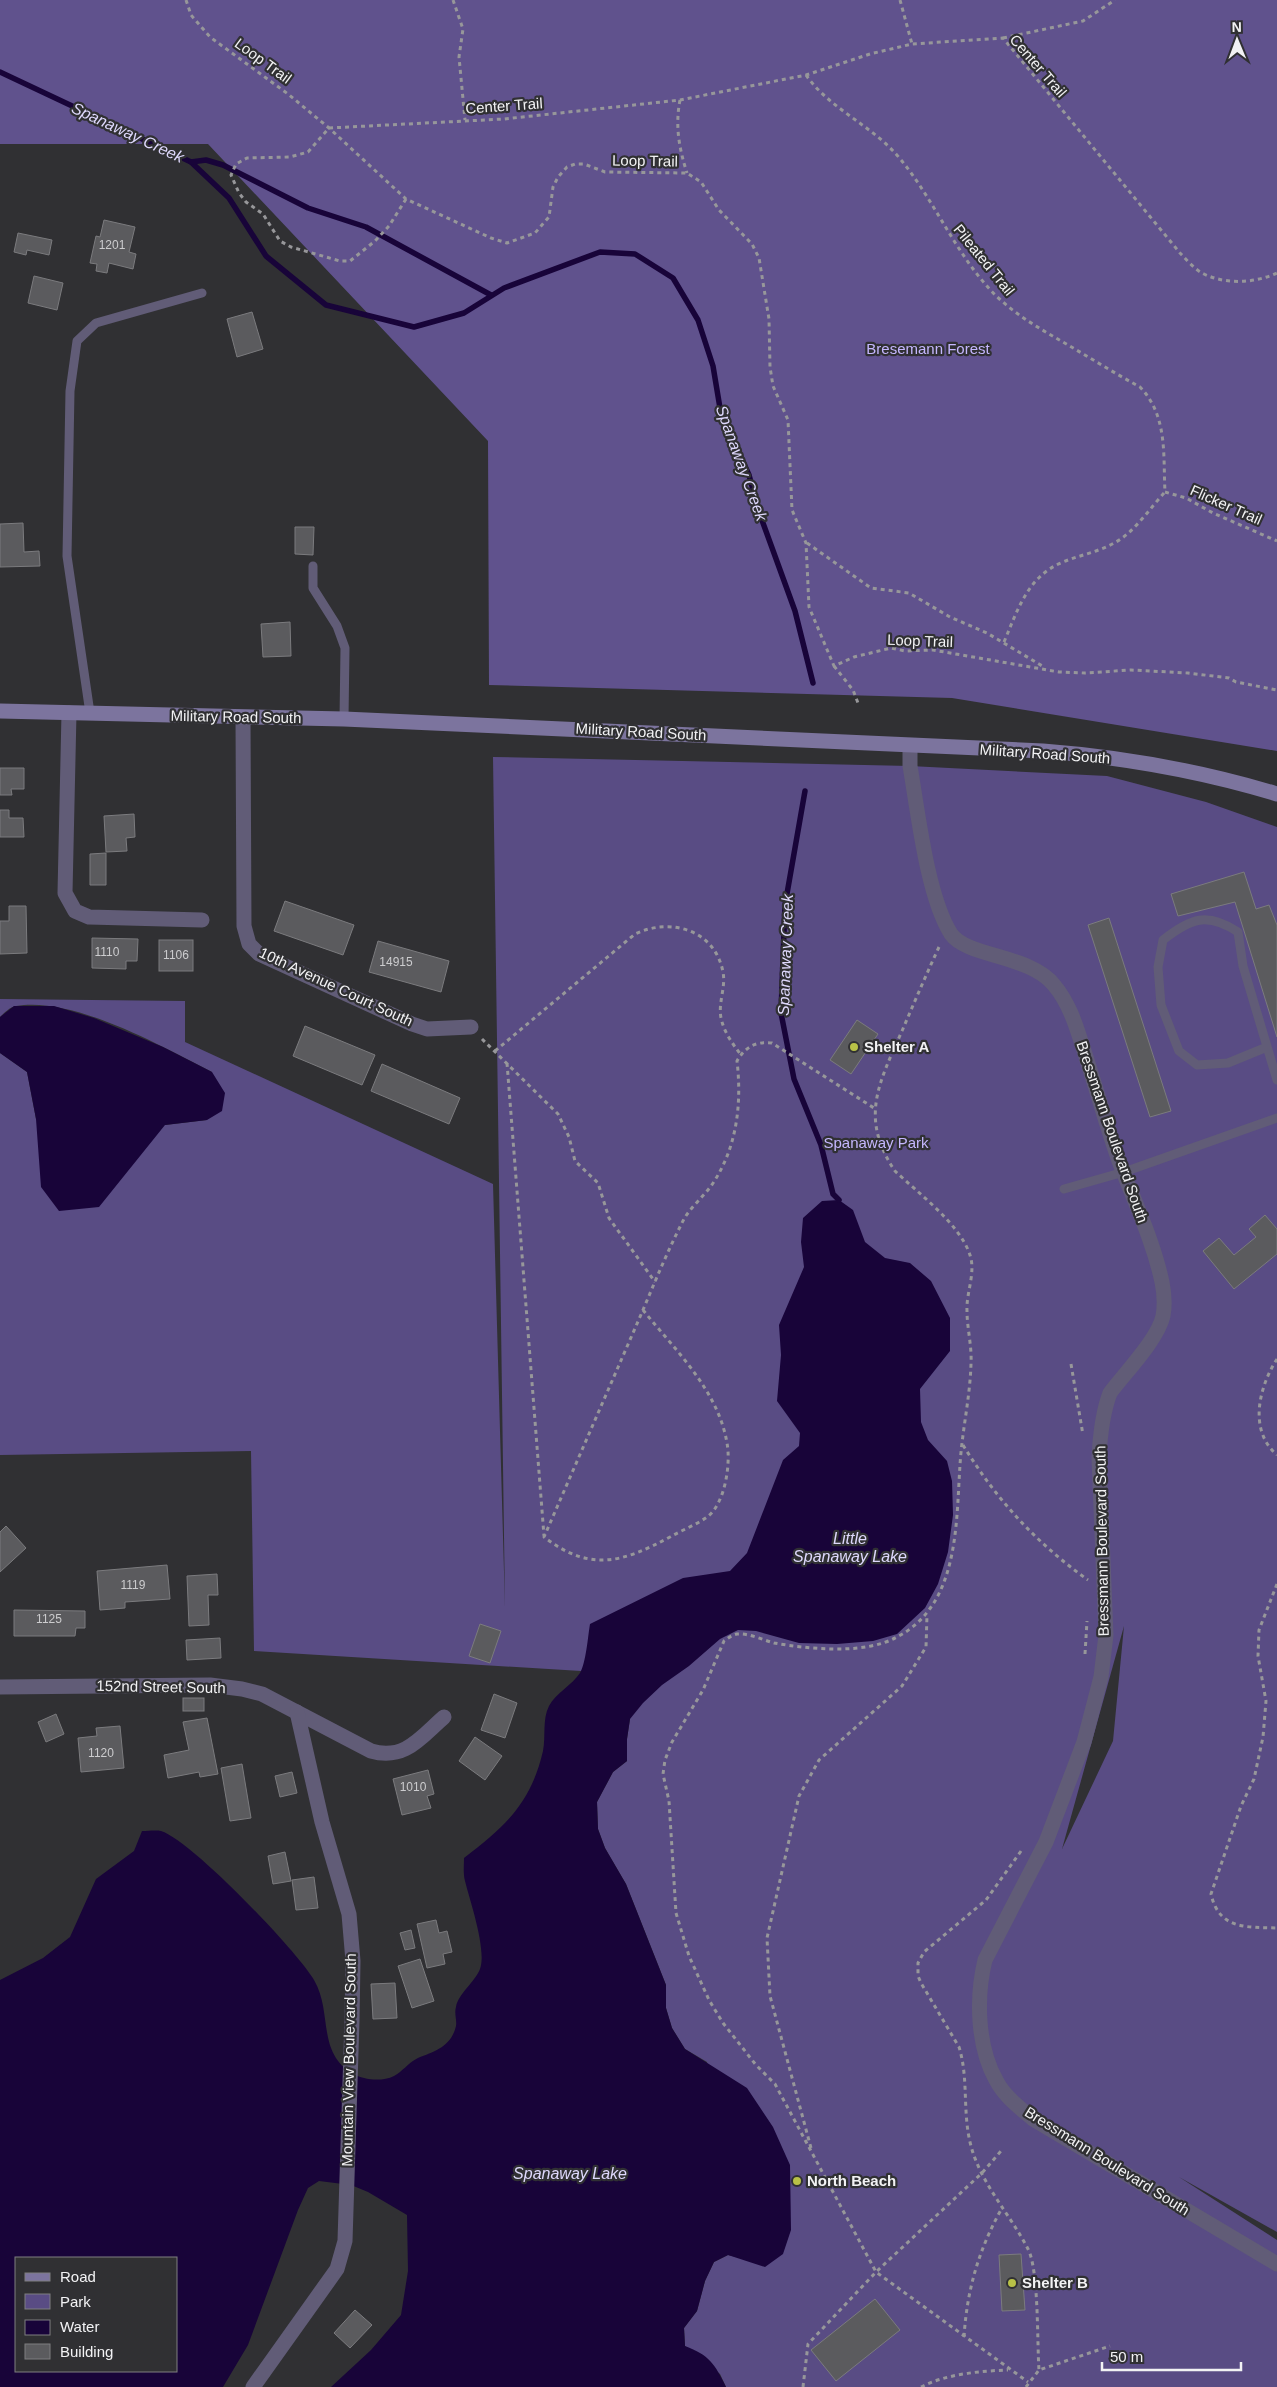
<svg xmlns="http://www.w3.org/2000/svg" width="1277" height="2387" viewBox="0 0 1277 2387" font-family="Arial,sans-serif">
<rect width="100%" height="100%" fill="#303033"/>
<path fill="#594c84" fill-rule="evenodd" d="M493 757 910 766 1107 776 1206 802 1277 827V2232L1179 2177 1277 2240V2387H726L720 2374 685 2346 684 2328 697 2311 705 2281 714 2262 728 2255 741 2258 707 2062 685 2049 672 2028 666 2008V1985L626 1884 605 1848 598 1829 597 1802 613 1772 627 1761V1739L630 1719 581 1671 254 1651 251 1451 0 1455V1053L27 1072 36 1119 165 1125 207 1120 212 1072C161 1046 73 996 16 1006 10 1007 4 1013 0 1017V999L185 1001V1042L493 1184 505 1607ZM1124 1626 1113 1741 1062 1849Z"/>
<path fill="#60528d" d="M0 0H1277V751L952 698 489 685 488 441 208 144H0Z"/>
<g fill="#180439" fill-rule="evenodd">
<path d="M14 1006H54L94 1018 163 1047 212 1072 225 1093 222 1111 207 1120 165 1125 99 1207 59 1211 41 1187 36 1119 27 1072 0 1053V1017Z"/>
<path d="M839 1200 853 1210 865 1242 885 1258 910 1263 931 1281 950 1318V1351L920 1389 921 1422 928 1440 947 1461 952 1481 953 1515 948 1552 938 1584 925 1608 897 1634 873 1641 837 1644 799 1643 756 1631 738 1630 720 1639 689 1666 662 1685 643 1703 630 1719 627 1739V1761L613 1772 597 1802 598 1829 605 1848 626 1884 666 1985V2008L672 2028 685 2049 747 2088 773 2127 790 2165 791 2230 783 2254 765 2267 728 2255 714 2262 705 2281 697 2311 684 2328 685 2346C709 2355 715 2364 726 2387H331L371 2350 401 2315 408 2271 407 2215 368 2192 351 2185 319 2181 308 2188 298 2210 248 2345 223 2387H0V1980L43 1958 70 1937 96 1879 134 1851 142 1831C148 1831 156 1830 161 1831 191 1840 297 1951 314 1980 333 2012 316 2052 353 2074 364 2080 382 2082 394 2076 402 2072 408 2063 418 2058 435 2051 451 2047 456 2026 457 2020 454 2013 456 2007 458 1994 475 1982 480 1969 487 1950 470 1901 465 1881 463 1873 464 1865 464 1858 505 1827 531 1803 543 1751 546 1736 542 1720 549 1706 556 1693 572 1685 580 1673 586 1663 588 1636 590 1624L683 1578 730 1571 747 1553 783 1460 799 1446 800 1433 777 1401 781 1355 779 1325 804 1267 801 1242 803 1218 822 1201ZM16 2258H176V2371H16Z"/>
</g>
<g fill="none" stroke-linecap="round" stroke-linejoin="round">
<g stroke="#180439" stroke-width="5.5">
<path d="M0 72 191 162 229 198 266 256 326 305 414 327 464 313 504 288 600 252 635 254 673 278 698 320 713 366 721 414 749 475 759 512 795 611 813 683"/>
<path d="M191 162 206 160 223 165 308 208 366 227 491 295"/>
<path d="M805 791 785 905 781 1013 794 1079 821 1145 833 1194 839 1200"/>
</g>
</g>
<g fill="#5b5b5e" stroke="#7b7b7e">
<path d="M104 220 135 227 129 252 136 254 133 269 109 263 107 273 96 271 97 264 90 263 96 236 100 237Z"/>
<path d="M18 233 52 240 49 255 27 250 26 255 14 252Z"/>
<path d="M34 276 63 283 57 310 28 303Z"/>
<path d="M252 312 263 349 237 357 227 319Z"/>
<path d="M23 523 24 552 39 551 40 566 0 567V524Z"/>
<path d="M295 527H314L313 555 295 554Z"/>
<path d="M290 622 291 656 263 657 261 624Z"/>
<path d="M0 768H24V789H11L12 795H0Z"/>
<path d="M0 810H9V818H23L24 837H0Z"/>
<path d="M134 814 135 837 126 838 127 851 106 852 104 816Z"/>
<path d="M106 853V885H90V854Z"/>
<path d="M1244 872 1256 909 1269 905 1277 925V1037L1235 902 1178 916 1171 894Z"/>
<path d="M285 901 354 925 343 955 274 931Z"/>
<path d="M9 906H26L27 953 0 954V921H9Z"/>
<path d="M1109 918 1171 1111 1150 1117 1088 925Z"/>
<path d="M92 938 138 939 137 961H126V969L92 968Z"/>
<rect x="159" y="940" width="34" height="31"/>
<path d="M378 941 449 961 441 992 369 972Z"/>
<path d="M857 1020 878 1034 851 1074 830 1060Z"/>
<path d="M305 1026 375 1055 362 1085 293 1056Z"/>
<path d="M382 1064 460 1098 449 1124 371 1091Z"/>
<path d="M1265 1215 1277 1229V1254L1234 1289 1203 1251 1219 1238 1234 1255 1256 1237 1249 1229Z"/>
<path d="M6 1526 26 1548 0 1572V1532Z"/>
<path d="M167 1565 170 1599 125 1602V1608L100 1610 97 1571Z"/>
<path d="M217 1574 218 1595H208L209 1625 189 1626 187 1576Z"/>
<path d="M14 1610 85 1611V1628H76L75 1636H14Z"/>
<path d="M480 1624 501 1631 490 1663 469 1656Z"/>
<path d="M220 1638 221 1658 187 1660 186 1640Z"/>
<path d="M494 1694 517 1703 505 1738 481 1730Z"/>
<rect x="183" y="1698" width="21" height="13"/>
<path d="M56 1714 64 1734 46 1742 38 1722Z"/>
<path d="M207 1718 218 1774 200 1777 199 1772 168 1778 164 1755 189 1750 183 1722Z"/>
<path d="M120 1726 124 1768 81 1772 78 1738 97 1736 96 1728Z"/>
<path d="M475 1737 502 1756 485 1780 459 1761Z"/>
<path d="M242 1764 251 1818 230 1821 221 1768Z"/>
<path d="M428 1770 434 1794 427 1796 431 1808 402 1815 393 1779Z"/>
<path d="M292 1772 297 1793 280 1797 275 1776Z"/>
<path d="M285 1852 291 1881 273 1884 268 1856Z"/>
<path d="M314 1877 318 1908 296 1910 292 1880Z"/>
<path d="M436 1920 439 1933 447 1931 452 1952 443 1954 445 1964 427 1968 417 1924Z"/>
<path d="M411 1930 415 1948 405 1950 400 1933Z"/>
<path d="M420 1959 434 2001 412 2008 398 1966Z"/>
<path d="M395 1983 397 2018 373 2019 371 1984Z"/>
<path d="M1021 2254 1025 2310 1002 2311 999 2255Z"/>
<path d="M875 2299 900 2330 836 2381 811 2350Z"/>
<path d="M355 2310 372 2325 350 2348 334 2333Z"/>
</g>
<g fill="none" stroke-linecap="round" stroke-linejoin="round">
<g stroke="#97979a" stroke-width="3" stroke-dasharray="4 4" stroke-linecap="butt">
<path d="M186 0 191 15 210 37 288 94 329 128 406 199 491 238 507 243 535 233 549 217 553 187 558 177 567 167 575 164H584L605 172 687 173 701 182 719 210 752 244 759 258 769 319 770 367 773 386 788 420 792 510 806 543 809 607 834 666 854 657 891 648 905 651 933 650 1059 672 1085 673 1131 670 1188 673 1229 678 1236 682 1277 690"/>
<path d="M453 0 463 29 459 57 465 120"/>
<path d="M900 0 912 44"/>
<path d="M1003 38 1083 21 1115 0"/>
<path d="M806 75C829 108 869 124 896 154 931 194 951 245 986 285 1009 312 1039 328 1068 345 1092 359 1116 374 1140 387 1168 416 1163 455 1165 492"/>
<path d="M680 100C675 126 679 148 687 173"/>
<path d="M406 199 389 226 375 241 350 261H340L291 247 280 241 263 214 246 202 239 193 231 175 236 164 247 158 290 157 308 152 329 128 504 119 680 100 806 75 870 54 912 44 1003 38 1180 253C1187 260 1195 270 1204 274 1227 285 1255 283 1277 273"/>
<path d="M1165 492 1186 498 1213 513 1277 541"/>
<path d="M807 543 871 588 909 593 950 617 987 633 1044 667"/>
<path d="M1004 642C1018 609 1028 576 1063 562 1080 555 1098 552 1114 543 1134 533 1150 508 1165 492"/>
<path d="M834 666 853 690 858 703"/>
<path d="M939 947C926 975 914 1003 902 1031 879 1083 859 1118 895 1171 918 1193 960 1224 970 1255 976 1273 966 1293 967 1311 967 1328 972 1346 971 1364 970 1398 962 1431 960 1465 956 1525 959 1605 897 1637 865 1655 809 1649 774 1643 763 1640 749 1633 737 1634 732 1635 728 1638 724 1641L703 1690 672 1742 665 1760 663 1774 669 1801 676 1913 689 1956 709 2000 723 2023 756 2065 775 2084 876 2272 1028 2382"/>
<path d="M482 1039 558 1114 569 1137 575 1161 598 1183 609 1218 655 1282"/>
<path d="M495 1051 635 934C671 917 715 930 723 972 726 988 718 1002 721 1018 724 1032 732 1043 741 1055"/>
<path d="M507 1063 544 1536"/>
<path d="M643 1310C675 1350 718 1390 727 1443 731 1464 725 1504 707 1517 696 1525 682 1530 670 1537 623 1562 591 1573 544 1537L643 1310C656 1279 669 1248 684 1219 691 1207 703 1197 711 1186 737 1149 742 1104 737 1061 745 1047 756 1041 772 1043L874 1108"/>
<path d="M1277 1359C1259 1387 1248 1430 1277 1455"/>
<path d="M1071 1364 1083 1435"/>
<path d="M963 1445C996 1499 1036 1543 1088 1580"/>
<path d="M1277 1584 1259 1630 1258 1656 1266 1701 1263 1737 1254 1779 1241 1806 1211 1894C1219 1930 1247 1927 1277 1928"/>
<path d="M1085 1654 1087 1621"/>
<path d="M1021 1851 986 1900 924 1952 918 1963V1976L921 1983 959 2047C969 2079 962 2113 971 2146 981 2184 1010 2214 1028 2249 1039 2270 1037 2343 1039 2370"/>
<path d="M811 2148 770 1996 767 1938 799 1796 819 1760 902 1686 926 1647 927 1615"/>
<path d="M964 2337C967 2289 979 2249 1002 2208"/>
<path d="M803 2387 808 2344 876 2272 982 2173 1001 2151"/>
<path d="M921 2387C946 2374 980 2371 1008 2370"/>
<path d="M1026 2387 1039 2370 1110 2346"/>
</g>
<g stroke="#615c77" stroke-width="9">
<path d="M313 566V588L337 626 345 648 344 719"/>
<path d="M90 713 67 556 70 391 77 341 96 323 202 293"/>
<path d="M1267 1047 1228 1063 1197 1065 1179 1051 1161 1005 1158 967 1163 940C1191 918 1207 912 1238 932L1243 966 1277 1080"/>
<path d="M1064 1189 1124 1172 1277 1118"/>
</g>
<g stroke="#615c77" stroke-width="15">
<path d="M69 713 65 893 75 911 89 917 202 920"/>
<path d="M243 718 244 926 249 944 259 954 412 1024 427 1029 471 1027"/>
<path d="M910 746V766C918 812 927 896 951 934 967 957 1031 955 1054 985 1071 1005 1078 1032 1086 1057 1097 1091 1107 1127 1119 1161 1134 1201 1153 1240 1162 1282 1164 1292 1165 1305 1163 1316 1158 1339 1125 1373 1110 1393 1102 1414 1100 1436 1099 1458L1106 1635 1101 1677 1084 1742 1046 1842 985 1960C976 1997 977 2046 996 2080 1004 2096 1019 2107 1033 2119L1277 2264"/>
<path d="M0 1687 210 1685 242 1689 262 1694 371 1751C405 1761 421 1737 444 1717"/>
<path d="M253 2387 337 2269 345 2241 352 2020 353 1961 349 1914 322 1822 297 1712"/>
</g>
<path stroke="#7c749e" stroke-width="15" d="M0 711 344 719 1043 751C1122 757 1201 771 1277 794"/>
</g>
<g fill="#b8c147" stroke="#303033" stroke-width="2">
<circle cx="854" cy="1047" r="5"/>
<circle cx="797" cy="2181" r="5"/>
<circle cx="1012" cy="2283" r="5"/>
</g>
<g text-anchor="middle" stroke-width="4.5" stroke-linejoin="round" paint-order="stroke">
<g font-size="12" fill="#ccccce">
<text x="112" y="249">1201</text>
<text x="107" y="956">1110</text>
<text x="176" y="959">1106</text>
<text x="396" y="966">14915</text>
<text x="133" y="1589">1119</text>
<text x="49" y="1623">1125</text>
<text x="101" y="1757">1120</text>
<text x="413" y="1791">1010</text>
</g>
<g font-size="15" fill="#f2f2f4" stroke="#303033">
<text transform="translate(263 61) rotate(36)" y="5">Loop Trail</text>
<text transform="translate(1038 66) rotate(49)" y="5">Center Trail</text>
<text transform="translate(504 106) rotate(-4)" y="5">Center Trail</text>
<text transform="translate(645 161) rotate(1)" y="5">Loop Trail</text>
<text transform="translate(984 260) rotate(51)" y="5">Pileated Trail</text>
<text transform="translate(1226 505) rotate(24)" y="5">Flicker Trail</text>
<text transform="translate(920 641) rotate(2)" y="5">Loop Trail</text>
<text transform="translate(236 717) rotate(1)" y="5">Military Road South</text>
<text transform="translate(641 732) rotate(3)" y="5">Military Road South</text>
<text transform="translate(1045 754) rotate(4)" y="5">Military Road South</text>
<text transform="translate(336 987) rotate(25)" y="5">10th Avenue Court South</text>
<text transform="translate(1112 1132) rotate(71)" y="5">Bressmann Boulevard South</text>
<text transform="translate(1102 1541) rotate(-91)" y="5">Bressmann Boulevard South</text>
<text transform="translate(161 1687) rotate(1)" y="5">152nd Street South</text>
<text transform="translate(349 2060) rotate(-89)" y="5">Mountain View Boulevard South</text>
<text transform="translate(1107 2161) rotate(32)" y="5">Bressmann Boulevard South</text>
</g>
<g font-size="15" fill="#c5b7fe" stroke="#303033">
<text x="928" y="354">Bresemann Forest</text>
<text x="876" y="1148">Spanaway Park</text>
</g>
<g font-size="15" font-weight="bold" fill="#f2f2f4" stroke="#303033" text-anchor="start">
<text x="864" y="1052">Shelter A</text>
<text x="807" y="2186">North Beach</text>
<text x="1022" y="2288">Shelter B</text>
</g>
<g font-size="16" font-style="italic" fill="#ded8fc" stroke="#303033">
<text transform="translate(128 132) rotate(25)" y="6">Spanaway Creek</text>
<text transform="translate(742 463) rotate(70)" y="6">Spanaway Creek</text>
<text transform="translate(785 955) rotate(-88)" y="6">Spanaway Creek</text>
<text x="850" y="1544">Little<tspan x="850" dy="18">Spanaway Lake</tspan></text>
<text x="570" y="2179">Spanaway Lake</text>
</g>
</g>
<rect x="15" y="2257" width="162" height="115" fill="#303033" stroke="#7e7e80"/>
<rect x="25" y="2273" width="25" height="8" fill="#7c749e" stroke="#7e7e80"/>
<text x="60" y="2282" font-size="15" fill="#f2f2f4">Road</text>
<rect x="25" y="2294" width="25" height="15" fill="#594c84" stroke="#7e7e80"/>
<text x="60" y="2307" font-size="15" fill="#f2f2f4">Park</text>
<rect x="25" y="2320" width="25" height="15" fill="#180439" stroke="#7e7e80"/>
<text x="60" y="2332" font-size="15" fill="#f2f2f4">Water</text>
<rect x="25" y="2344" width="25" height="15" fill="#5b5b5e" stroke="#7e7e80"/>
<text x="60" y="2357" font-size="15" fill="#f2f2f4">Building</text>
<g transform="translate(1237 40) rotate(359)" stroke="#303033" stroke-width="4" paint-order="stroke">
<path d="M0-4L9 19L0 12L-9 19Z" fill="#f2f2f4"/>
<text y="-8" font-size="14" font-weight="bold" text-anchor="middle" fill="#f2f2f4">N</text>
</g>
<path d="M1102 2362v8h139v-8" fill="none" stroke="#f2f2f4" stroke-width="2.5"/>
<text x="1110" y="2362" font-size="15" fill="#f2f2f4" stroke="#303033" stroke-width="4" paint-order="stroke">50 m</text>
</svg>
